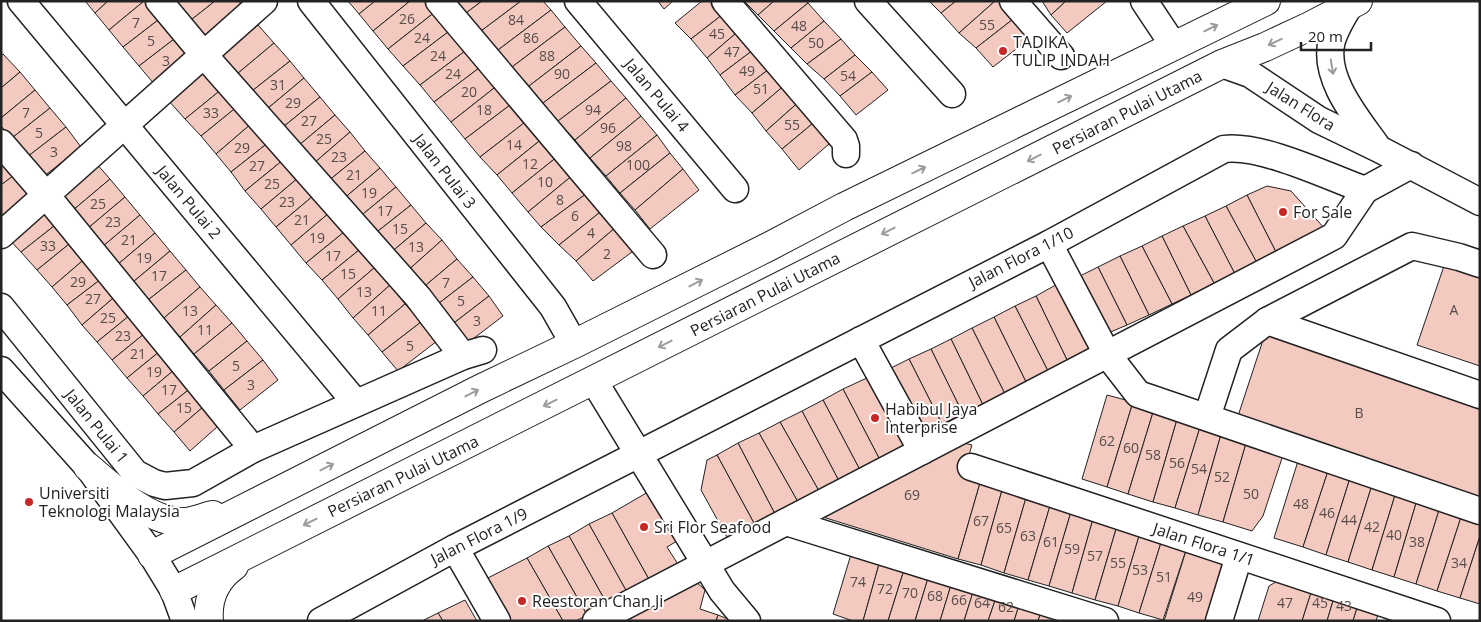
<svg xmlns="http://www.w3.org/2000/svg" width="1481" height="622" viewBox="0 0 1481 622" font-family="'Open Sans',sans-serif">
<rect width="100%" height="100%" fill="#fff"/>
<g fill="#f3c9c0" stroke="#222">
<path d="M85 1H108L95 13Z"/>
<path d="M108 1H144L109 30 95 13Z"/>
<path d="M144 1H148L162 17 123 47 109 30Z"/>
<path d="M176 1H215L191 20Z"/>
<path d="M215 1H239L245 10 207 39 191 20Z"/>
<path d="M348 1H375L359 14Z"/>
<path d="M375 1H410L373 31 359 14Z"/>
<path d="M410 1H435L440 8 388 49 373 31Z"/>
<path d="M456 1H482L466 13Z"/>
<path d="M482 1H521L481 31 466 13Z"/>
<path d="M521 1H543L551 10 498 50 481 31Z"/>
<path d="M658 1H673L664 9Z"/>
<path d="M702 1H718L727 11 691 39 675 23Z"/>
<path d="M744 1H774L758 15Z"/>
<path d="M774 1H807L808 3 774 31 758 15Z"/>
<path d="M929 1H956L941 13Z"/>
<path d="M956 1H995L959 33 941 13Z"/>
<path d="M995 1H1003L1017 16 976 48 959 33Z"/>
<path d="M1042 1H1066L1051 15Z"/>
<path d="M1066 1H1107L1067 33 1051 15Z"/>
<path d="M808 3 824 21 791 48 774 31Z"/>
<path d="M440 8 456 26 403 66 388 49Z"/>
<path d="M551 10 565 27 512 67 498 50Z"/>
<path d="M727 11 742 28 707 58 691 39Z"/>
<path d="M1017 16 1033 36 993 67 976 48Z"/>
<path d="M162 17 178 36 139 66 123 47Z"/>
<path d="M824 21 841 39 807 64 791 48Z"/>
<path d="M258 25 274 43 237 74 220 55Z"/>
<path d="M456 26 473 45 420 85 403 66Z"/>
<path d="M565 27 581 46 529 86 512 67Z"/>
<path d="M742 28 757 47 720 75 707 58Z"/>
<path d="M178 36 193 56 155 85 139 66Z"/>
<path d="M841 39 855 55 824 79 807 64Z"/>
<path d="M274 43 290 61 252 91 237 74Z"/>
<path d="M473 45 487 62 434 102 420 85Z"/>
<path d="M581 46 596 63 543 103 529 86Z"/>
<path d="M757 47 773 66 735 95 720 75Z"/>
<path d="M3 54 20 72 1 88V56Z"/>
<path d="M855 55 872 72 840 96 824 79Z"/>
<path d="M290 61 304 78 267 109 252 91Z"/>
<path d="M487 62 503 81 451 122 434 102Z"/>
<path d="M596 63 611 81 558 121 543 103Z"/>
<path d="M773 66 786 84 752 113 735 95Z"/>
<path d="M206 70 222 89 185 119 168 100Z"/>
<path d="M20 72 35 90 1 118V88Z"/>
<path d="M872 72 888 90 856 115 840 96Z"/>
<path d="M304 78 320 97 283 127 267 109Z"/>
<path d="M503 81 518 99 465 139 451 122Z"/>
<path d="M611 81 626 98 575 140 558 121Z"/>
<path d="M786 84 802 99 766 131 752 113Z"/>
<path d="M222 89 238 106 201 136 185 119Z"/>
<path d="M35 90 50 108 12 138 1 126V118Z"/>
<path d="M320 97 335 115 298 146 283 127Z"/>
<path d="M626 98 641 116 590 158 575 140Z"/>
<path d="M518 99 533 116 480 157 465 139Z"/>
<path d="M802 99 818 119 782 149 766 131Z"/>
<path d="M238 106 252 123 216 154 201 136Z"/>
<path d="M50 108 66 127 27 157 12 138Z"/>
<path d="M335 115 350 132 313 164 298 146Z"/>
<path d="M533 116 548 134 497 175 480 157Z"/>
<path d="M641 116 657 135 606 176 590 158Z"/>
<path d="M818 119 836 138 799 170 782 149Z"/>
<path d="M252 123 269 142 231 172 216 154Z"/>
<path d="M66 127 81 147 43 177 27 157Z"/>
<path d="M350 132 365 151 327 182 313 164Z"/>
<path d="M548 134 563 152 512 193 497 175Z"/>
<path d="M657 135 670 153 620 193 606 176Z"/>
<path d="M269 142 283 160 245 191 231 172Z"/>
<path d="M365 151 380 168 342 200 327 182Z"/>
<path d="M563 152 579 170 528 212 512 193Z"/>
<path d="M670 153 683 169 635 210 620 193Z"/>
<path d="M1 154 17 173 1 185Z"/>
<path d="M283 160 298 178 261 209 245 191Z"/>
<path d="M95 162 110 179 72 211 57 192Z"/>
<path d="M380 168 396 187 358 218 342 200Z"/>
<path d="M683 169 699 190 650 229 635 210Z"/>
<path d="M579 170 594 188 541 227 528 212Z"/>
<path d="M17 173 31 193 1 216V185Z"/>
<path d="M298 178 313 196 276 227 261 209Z"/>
<path d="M110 179 125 197 87 229 72 211Z"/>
<path d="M1267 186 1291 191 1325 229 1277 254 1247 195Z"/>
<path d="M396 187 411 205 373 235 358 218Z"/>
<path d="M594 188 609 205 559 245 541 227Z"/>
<path d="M1247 195 1277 254 1257 263 1226 206Z"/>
<path d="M313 196 329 213 291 245 276 227Z"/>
<path d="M125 197 140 215 102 247 87 229Z"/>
<path d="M42 204 59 222 21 252 4 234Z"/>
<path d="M411 205 426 223 389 254 373 235Z"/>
<path d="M609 205 622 222 576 261 559 245Z"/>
<path d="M1226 206 1257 263 1235 274 1205 216Z"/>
<path d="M329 213 344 232 306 263 291 245Z"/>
<path d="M140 215 155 233 117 265 102 247Z"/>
<path d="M1205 216 1235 274 1214 283 1183 226Z"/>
<path d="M59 222 74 240 37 270 21 252Z"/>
<path d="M622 222 640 246 593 281 576 261Z"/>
<path d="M426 223 442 240 405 273 389 254Z"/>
<path d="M1183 226 1214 283 1191 295 1162 236Z"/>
<path d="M344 232 359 250 322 280 306 263Z"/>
<path d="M155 233 170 251 133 282 117 265Z"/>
<path d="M1162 236 1191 295 1172 304 1142 246Z"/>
<path d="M74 240 88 256 52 287 37 270Z"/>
<path d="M442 240 457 259 420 290 405 273Z"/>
<path d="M1142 246 1172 304 1149 315 1120 256Z"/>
<path d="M359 250 374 268 338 299 322 280Z"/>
<path d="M170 251 186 270 148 300 133 282Z"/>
<path d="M88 256 105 276 67 305 52 287Z"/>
<path d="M1120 256 1149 315 1127 325 1098 267Z"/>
<path d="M457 259 473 277 434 307 420 290Z"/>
<path d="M1445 263 1480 276V366L1417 345Z"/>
<path d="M1098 267 1127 325 1106 334 1078 277Z"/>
<path d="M374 268 390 285 353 318 338 299Z"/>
<path d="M186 270 200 287 164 318 148 300Z"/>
<path d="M105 276 119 293 82 325 67 305Z"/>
<path d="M473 277 489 296 450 326 434 307Z"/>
<path d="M1061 282 1095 351 1069 364 1036 296Z"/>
<path d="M390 285 405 304 368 335 353 318Z"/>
<path d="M200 287 216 305 180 337 164 318Z"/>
<path d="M119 293 135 311 97 342 82 325Z"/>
<path d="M489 296 503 316 465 345 450 326Z"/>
<path d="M1036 296 1069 364 1049 373 1015 306Z"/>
<path d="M405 304 421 322 382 352 368 335Z"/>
<path d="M216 305 232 323 194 354 180 337Z"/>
<path d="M1015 306 1049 373 1027 384 994 317Z"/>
<path d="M135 311 150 329 112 360 97 342Z"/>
<path d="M994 317 1027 384 1005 394 972 328Z"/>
<path d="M421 322 437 341 398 371 382 352Z"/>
<path d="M232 323 247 341 209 371 194 354Z"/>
<path d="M972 328 1005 394 983 405 951 339Z"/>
<path d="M150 329 165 347 127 378 112 360Z"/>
<path d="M1265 334 1480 407V498L1237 419Z"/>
<path d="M951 339 983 405 963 414 931 349Z"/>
<path d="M247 341 263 360 224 390 209 371Z"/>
<path d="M165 347 180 365 143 396 127 378Z"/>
<path d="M931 349 963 414 942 424 909 359Z"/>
<path d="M909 359 942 424 921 435 887 370Z"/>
<path d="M263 360 278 380 240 410 224 390Z"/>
<path d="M180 365 196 384 158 414 143 396Z"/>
<path d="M869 377 906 446 880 460 843 389Z"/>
<path d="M196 384 210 401 174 432 158 414Z"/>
<path d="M843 389 880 460 860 470 823 400Z"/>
<path d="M1107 395 1133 402 1107 487 1082 479Z"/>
<path d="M823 400 860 470 839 481 802 411Z"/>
<path d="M210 401 226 419 190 451 174 432Z"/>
<path d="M1133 402 1154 409 1128 494 1107 487Z"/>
<path d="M1154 409 1178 416 1153 502 1128 494Z"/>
<path d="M802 411 839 481 819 491 780 422Z"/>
<path d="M1178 416 1201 424 1175 508 1153 502Z"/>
<path d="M780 422 819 491 798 502 759 433Z"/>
<path d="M1201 424 1222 431 1198 515 1175 508Z"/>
<path d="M1222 431 1247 440 1223 522 1198 515Z"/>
<path d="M759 433 798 502 775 514 738 443Z"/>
<path d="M951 440 972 445 964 471 982 476 958 559 813 514Z"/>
<path d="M1247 440 1284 452 1263 516 1252 531 1223 522Z"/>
<path d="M738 443 775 514 755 525 717 455Z"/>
<path d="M717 455 755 525 728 539 701 490 707 460Z"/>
<path d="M1298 461 1328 471 1303 547 1274 538Z"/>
<path d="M1328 471 1350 478 1326 555 1303 547Z"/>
<path d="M982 476 1004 483 981 565 958 559Z"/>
<path d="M1350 478 1372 485 1348 562 1326 555Z"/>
<path d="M1004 483 1028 491 1004 573 981 565Z"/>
<path d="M1372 485 1396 492 1372 570 1348 562Z"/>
<path d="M1028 491 1052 499 1028 580 1004 573Z"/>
<path d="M648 492 677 541 667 547 681 569 651 583 612 513Z"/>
<path d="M1396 492 1417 500 1394 577 1372 570Z"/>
<path d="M1052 499 1073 505 1049 586 1028 580Z"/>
<path d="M1417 500 1440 507 1416 584 1394 577Z"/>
<path d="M1073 505 1095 512 1072 593 1049 586Z"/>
<path d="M1440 507 1462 514 1437 591 1416 584Z"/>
<path d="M1095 512 1119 519 1095 600 1072 593Z"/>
<path d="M612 513 651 583 628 594 589 524Z"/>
<path d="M1462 514 1480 520V536L1460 598 1437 591Z"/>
<path d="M1119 519 1142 526 1118 606 1095 600Z"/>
<path d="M589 524 628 594 607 604 569 536Z"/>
<path d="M1142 526 1164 533 1139 613 1118 606Z"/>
<path d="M1164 533 1189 541 1163 620 1139 613Z"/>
<path d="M569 536 607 604 587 615 548 546Z"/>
<path d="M1480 536V604L1460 598Z"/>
<path d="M855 541 883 550 863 621H853L833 614Z"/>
<path d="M1189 541 1221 550 1228 573 1212 621H1164Z"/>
<path d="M548 546 587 615 576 621H563L527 558Z"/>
<path d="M883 550 908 557 888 621H863Z"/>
<path d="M908 557 932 565 915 621H888Z"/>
<path d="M527 558 563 621H504L482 581Z"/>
<path d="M932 565 955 572 940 621H915Z"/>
<path d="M1296 570 1316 577 1302 621H1258L1269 586Z"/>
<path d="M955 572 977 579 964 621H940Z"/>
<path d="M1316 577 1338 584 1327 621H1302Z"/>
<path d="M692 578 705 590 700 609 718 615 716 621H609Z"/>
<path d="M977 579 1000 586 988 621H964Z"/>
<path d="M1338 584 1362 592 1353 621H1327Z"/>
<path d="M1000 586 1023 593 1014 621H988Z"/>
<path d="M1362 592 1383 599 1376 621H1353Z"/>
<path d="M1023 593 1045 599 1038 621H1014Z"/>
<path d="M1045 599 1063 621H1038Z"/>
<path d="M465 600 477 621H443L438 613Z"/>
<path d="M438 613 443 621H422Z"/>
<path d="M718 615 733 621H716Z"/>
</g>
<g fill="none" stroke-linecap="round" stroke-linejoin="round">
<defs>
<g id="minor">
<path d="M21 1 356 403"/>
<path d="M159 1 204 55 418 297 463 356"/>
<path d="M311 1 553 307 574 344"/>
<path d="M439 1 653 255"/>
<path d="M578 1 735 189"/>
<path d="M725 1 844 140 846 146V154"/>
<path d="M868 1 952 94"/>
<path d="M1013 1 1061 56"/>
<path d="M1144 1 1174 46"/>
<path d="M1350 5C1343 16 1336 28 1332 40 1322 77 1356 117 1376 145"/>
<path d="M1222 64 1250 74 1319 120 1379 149 1480 202"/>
<path d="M1 143 46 195 253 449"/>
<path d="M1 235 264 1"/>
<path d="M1049 244 1107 354 1138 394 1480 511"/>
<path d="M1 307 135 473 154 483 165 486 193 483 253 449 463 356 483 350"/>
<path d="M1267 321 1480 395"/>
<path d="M861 340 922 451"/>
<path d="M1 370 88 467 152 555 174 591 185 621"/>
<path d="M594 381 722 591 747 621"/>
<path d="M1211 405 1229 350 1267 321 1412 246 1459 257 1480 264"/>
<path d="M971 467 1437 621"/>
<path d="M786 522 1105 621"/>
<path d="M455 548 497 621"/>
<path d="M321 621 455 548 1049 244 1224 149C1261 144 1329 177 1365 190"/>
<path d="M596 621 1334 236 1365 190 1411 165"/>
<path d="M1219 621 1239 556"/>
</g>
<g id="major">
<path d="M88 467C113 488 151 524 186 522 195 521 204 517 213 515"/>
<path d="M152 555 480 389 574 344 770 246 844 207 1266 1"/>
<path d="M174 591 1222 64 1265 47 1310 26 1358 1"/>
<path d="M209 621C207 598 216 579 234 566"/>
</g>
</defs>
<use href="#minor" stroke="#222" stroke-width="29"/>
<use href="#major" stroke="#222" stroke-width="30"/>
<use href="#minor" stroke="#fff" stroke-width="26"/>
<use href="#major" stroke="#fff" stroke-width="28"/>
</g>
<defs><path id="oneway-shaft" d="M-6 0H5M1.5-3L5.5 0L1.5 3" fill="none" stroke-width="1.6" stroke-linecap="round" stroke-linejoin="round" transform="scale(1.25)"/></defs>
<g stroke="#9c9c9c">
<use href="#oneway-shaft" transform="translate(1211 28) rotate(-26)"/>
<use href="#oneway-shaft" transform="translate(1275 42) rotate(155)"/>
<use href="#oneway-shaft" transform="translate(1332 67) rotate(81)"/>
<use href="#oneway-shaft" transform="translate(1065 99) rotate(-26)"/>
<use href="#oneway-shaft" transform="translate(1034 158) rotate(153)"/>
<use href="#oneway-shaft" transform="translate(919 170) rotate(-26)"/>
<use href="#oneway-shaft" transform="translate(888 231) rotate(153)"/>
<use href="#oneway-shaft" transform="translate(696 283) rotate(-27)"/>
<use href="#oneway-shaft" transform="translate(665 344) rotate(153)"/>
<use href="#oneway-shaft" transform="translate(472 393) rotate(-27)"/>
<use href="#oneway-shaft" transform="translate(550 403) rotate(154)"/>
<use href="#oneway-shaft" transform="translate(327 467) rotate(-27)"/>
<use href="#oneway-shaft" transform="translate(310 522) rotate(154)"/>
</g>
<g fill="#c62828" stroke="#fff" stroke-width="2">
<circle cx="1003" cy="51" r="5"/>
<circle cx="1283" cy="212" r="5"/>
<circle cx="875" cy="418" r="5"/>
<circle cx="29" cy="502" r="5"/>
<circle cx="644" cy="527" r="5"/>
<circle cx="522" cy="601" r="5"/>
</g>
<g text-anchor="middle" stroke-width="4" stroke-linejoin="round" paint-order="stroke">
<g font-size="14" fill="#564c4a">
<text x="407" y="24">26</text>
<text x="516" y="25">84</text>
<text x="136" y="28">7</text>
<text x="987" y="30">55</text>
<text x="799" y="31">48</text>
<text x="717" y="39">45</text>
<text x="422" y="43">24</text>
<text x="531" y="43">86</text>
<text x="151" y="46">5</text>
<text x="816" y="48">50</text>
<text x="732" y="57">47</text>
<text x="438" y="61">24</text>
<text x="547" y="61">88</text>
<text x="166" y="66">3</text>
<text x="747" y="76">49</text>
<text x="453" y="79">24</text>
<text x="562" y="79">90</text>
<text x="848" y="81">54</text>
<text x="278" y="90">31</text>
<text x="761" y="94">51</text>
<text x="469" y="97">20</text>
<text x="293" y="108">29</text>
<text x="484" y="115">18</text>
<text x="593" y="115">94</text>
<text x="26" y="118">7</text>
<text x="211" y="118">33</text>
<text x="309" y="126">27</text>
<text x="792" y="130">55</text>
<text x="608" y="133">96</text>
<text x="39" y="138">5</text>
<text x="324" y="144">25</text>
<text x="514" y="150">14</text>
<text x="624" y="151">98</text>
<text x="242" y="153">29</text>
<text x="54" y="157">3</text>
<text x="339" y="162">23</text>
<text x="530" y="169">12</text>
<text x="638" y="170">100</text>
<text x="257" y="171">27</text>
<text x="354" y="180">21</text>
<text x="545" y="187">10</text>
<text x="272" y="189">25</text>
<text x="369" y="198">19</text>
<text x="560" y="205">8</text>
<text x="287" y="207">23</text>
<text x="98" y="209">25</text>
<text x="385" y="216">17</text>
<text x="575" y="221">6</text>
<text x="302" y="225">21</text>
<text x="113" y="227">23</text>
<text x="400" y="234">15</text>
<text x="591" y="238">4</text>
<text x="317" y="243">19</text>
<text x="129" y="245">21</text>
<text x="48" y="251">33</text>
<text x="416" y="252">13</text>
<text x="607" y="259">2</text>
<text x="333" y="261">17</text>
<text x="144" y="263">19</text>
<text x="348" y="279">15</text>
<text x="159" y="281">17</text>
<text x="78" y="287">29</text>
<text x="446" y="288">7</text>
<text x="364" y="297">13</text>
<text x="93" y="304">27</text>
<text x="461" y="306">5</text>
<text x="1454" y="315">A</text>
<text x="190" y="316">13</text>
<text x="379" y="316">11</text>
<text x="108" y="323">25</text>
<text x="477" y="326">3</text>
<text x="205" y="335">11</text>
<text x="123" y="341">23</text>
<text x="410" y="351">5</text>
<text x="138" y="359">21</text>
<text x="236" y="371">5</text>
<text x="154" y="377">19</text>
<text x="251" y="390">3</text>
<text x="169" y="395">17</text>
<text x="184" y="413">15</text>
<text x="1359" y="418">B</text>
<text x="1107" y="446">62</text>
<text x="1131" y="453">60</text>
<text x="1153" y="460">58</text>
<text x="1177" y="468">56</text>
<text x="1199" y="474">54</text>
<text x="1222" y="482">52</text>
<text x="1251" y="499">50</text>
<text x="912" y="500">69</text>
<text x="1301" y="509">48</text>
<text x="1327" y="518">46</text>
<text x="1349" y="525">44</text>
<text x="981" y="526">67</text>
<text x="1372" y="532">42</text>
<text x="1004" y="533">65</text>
<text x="1394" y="540">40</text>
<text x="1028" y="541">63</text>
<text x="1051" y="547">61</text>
<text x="1417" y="547">38</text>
<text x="1072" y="554">59</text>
<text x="1095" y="561">57</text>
<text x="1118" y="568">55</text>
<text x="1459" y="568">34</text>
<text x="1140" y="575">53</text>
<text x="1164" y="582">51</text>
<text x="858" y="587">74</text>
<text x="885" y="594">72</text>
<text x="910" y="598">70</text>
<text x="935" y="601">68</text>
<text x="1195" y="602">49</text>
<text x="959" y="605">66</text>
<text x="982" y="608">64</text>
<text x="1285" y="608">47</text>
<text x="1320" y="608">45</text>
<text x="1344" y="611">43</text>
<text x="1006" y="612">62</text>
</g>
<g font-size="16" fill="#222" stroke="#fff" text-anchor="start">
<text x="1013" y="48">TADIKA<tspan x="1013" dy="18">TULIP INDAH</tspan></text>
<text x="1293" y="218">For Sale</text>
<text x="885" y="415">Habibul Jaya<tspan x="885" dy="18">Interprise</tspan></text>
<text x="39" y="499">Universiti<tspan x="39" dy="18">Teknologi Malaysia</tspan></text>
<text x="654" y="533">Sri Flor Seafood</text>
<text x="532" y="607">Reestoran Chan Ji</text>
</g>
<g font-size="16" fill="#222" stroke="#fff">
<text transform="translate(657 95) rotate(50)" y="6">Jalan Pulai 4</text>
<text transform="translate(1301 106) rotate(32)" y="6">Jalan Flora</text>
<text transform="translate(1127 112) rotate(-27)" y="6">Persiaran Pulai Utama</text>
<text transform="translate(445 171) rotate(52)" y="6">Jalan Pulai 3</text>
<text transform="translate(189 202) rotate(50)" y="6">Jalan Pulai 2</text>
<text transform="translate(1021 257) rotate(-27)" y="6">Jalan Flora 1/10</text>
<text transform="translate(765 294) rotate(-27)" y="6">Persiaran Pulai Utama</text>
<text transform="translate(97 426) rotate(51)" y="6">Jalan Pulai 1</text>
<text transform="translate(403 476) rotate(-26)" y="6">Persiaran Pulai Utama</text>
<text transform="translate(479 536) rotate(-27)" y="6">Jalan Flora 1/9</text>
<text transform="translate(1204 544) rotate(18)" y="6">Jalan Flora 1/1</text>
</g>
</g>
<rect width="1481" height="622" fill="none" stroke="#222222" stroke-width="5"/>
<path d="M1301 42v8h70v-8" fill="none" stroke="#222222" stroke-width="2.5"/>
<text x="1308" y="42" font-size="15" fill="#222222" stroke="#ffffff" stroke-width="4" paint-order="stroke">20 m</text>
</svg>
